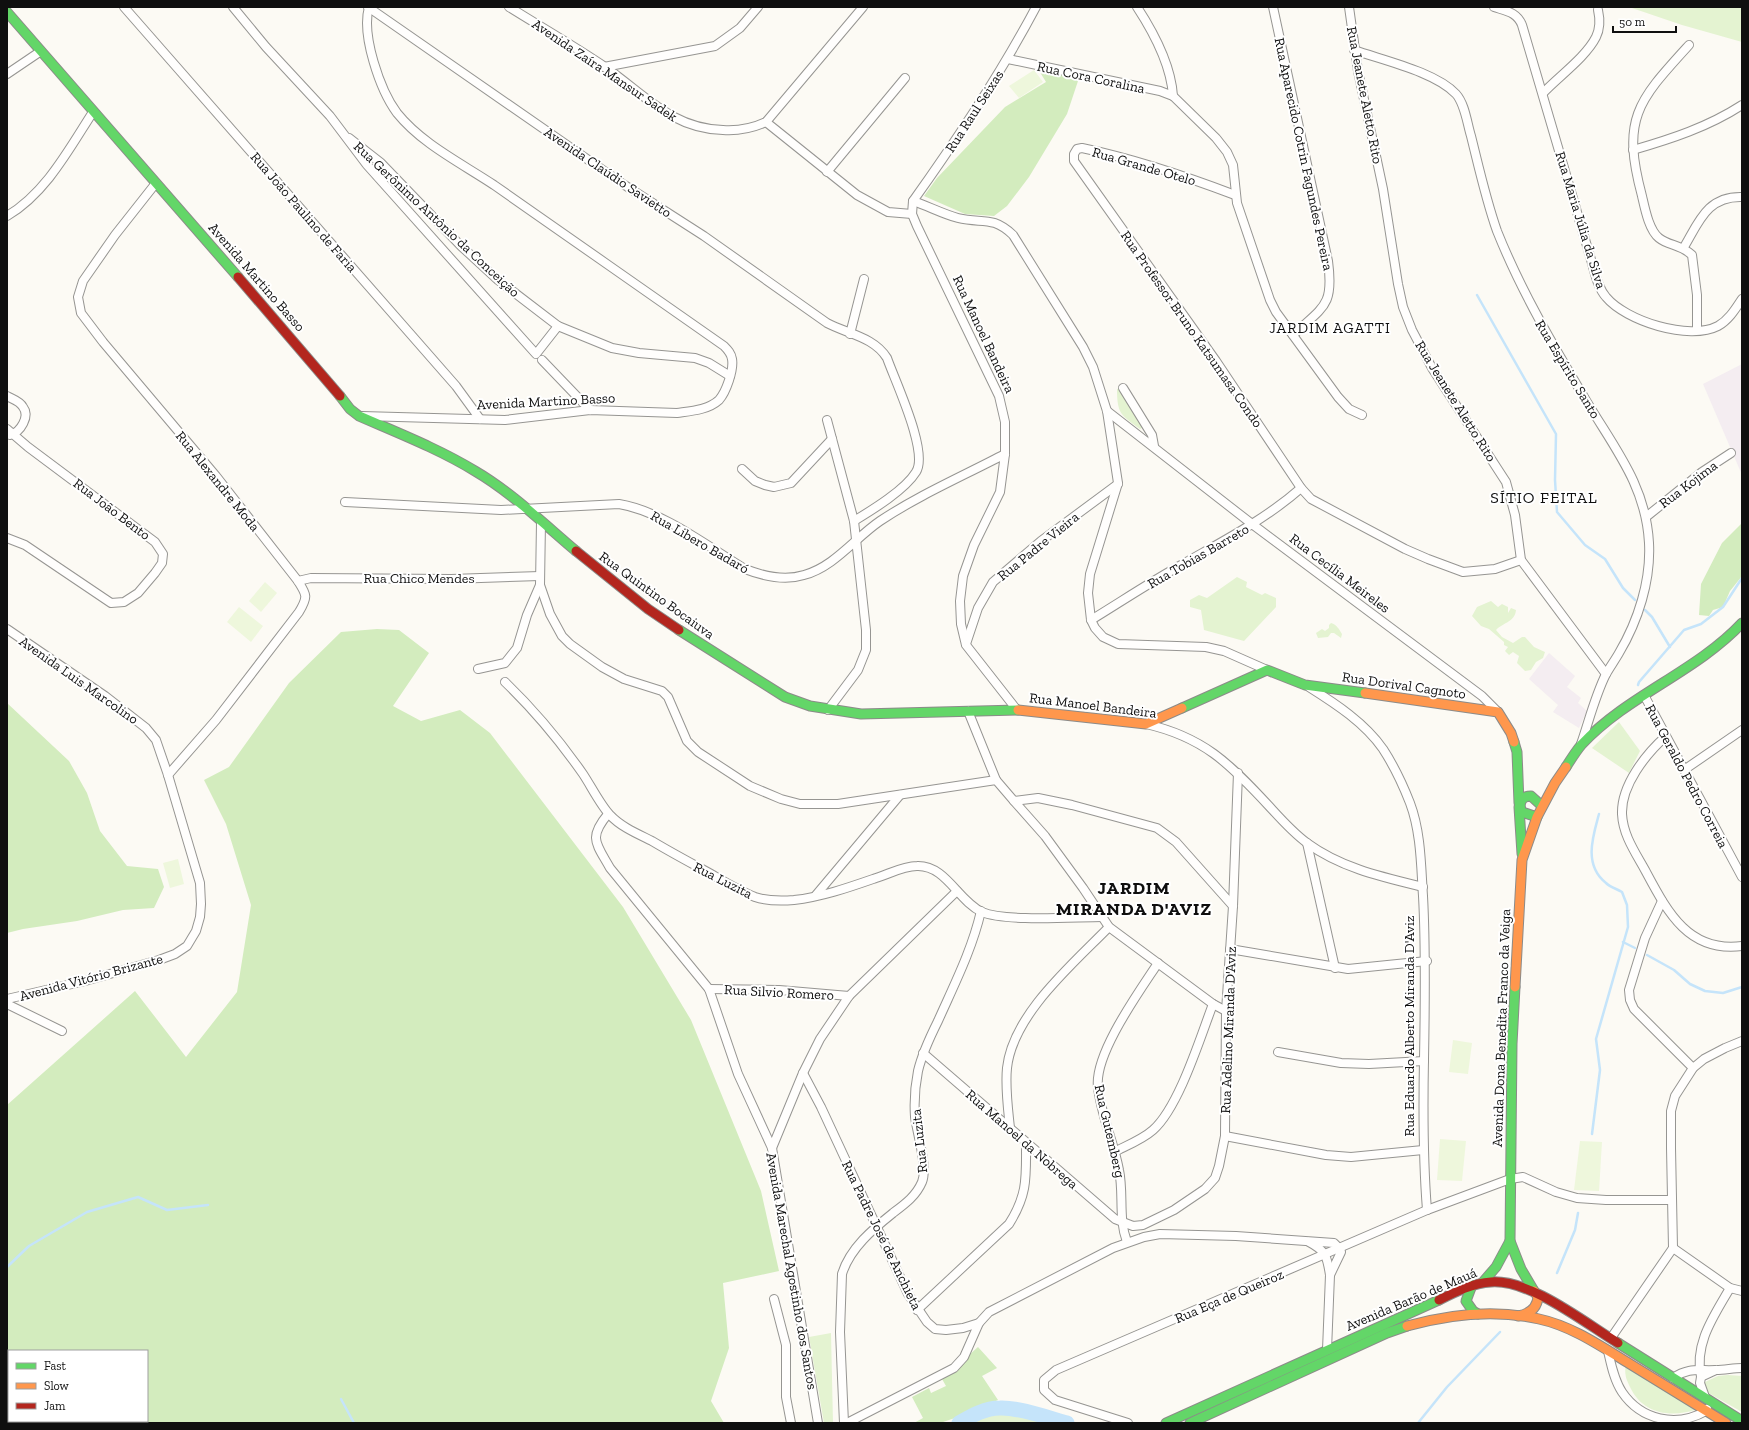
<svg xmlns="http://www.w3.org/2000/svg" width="1749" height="1430" viewBox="0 0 1749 1430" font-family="'Zilla Slab',serif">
<rect width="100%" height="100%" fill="#fcfaf4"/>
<g fill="#f4edf1">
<path d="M1742 364V475L1703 384Z"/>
<path d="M1549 653 1575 676 1567 687 1581 698 1578 703 1587 711 1579 728 1553 712 1558 705 1529 679Z"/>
</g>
<g fill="#e4f3d1">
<path d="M1629 7H1742V42L1682 25Z"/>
<path d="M1122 388 1145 426 1140 429C1121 415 1117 414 1117 389Z"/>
<path d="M1237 577 1247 582 1246 587 1262 595 1265 593 1276 598V607L1244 641 1204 630 1201 610 1190 607V600L1199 595 1207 598Z"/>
<path d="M1491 601 1498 607 1502 604 1508 607V613L1511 608 1516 610C1515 622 1504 622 1496 630L1502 637 1513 643 1522 637H1525L1534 647 1545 652 1543 658 1536 662 1531 670 1525 671 1517 663 1519 656 1513 652 1509 655 1505 651 1508 647 1504 645V642L1489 629 1481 626 1472 616 1477 607Z"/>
<path d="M1331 623C1337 625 1339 629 1342 634L1341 638 1334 633H1331L1328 637 1318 638 1316 633 1322 629 1325 631 1329 628V625Z"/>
<path d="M1619 722 1640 751 1629 773 1592 748Z"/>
<path d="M831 1333 833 1423H824L809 1337Z"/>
<path d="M1626 1365 1695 1410C1669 1418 1642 1413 1630 1387 1626 1379 1624 1373 1626 1365Z"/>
<path d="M1728 1375 1742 1376V1412L1705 1391V1382L1718 1376Z"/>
<path d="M1007 1412 1059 1423H970L992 1413Z"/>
</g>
<g fill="#d3ecbe" fill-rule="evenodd">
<path d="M1038 69 1079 78 1067 114 1029 177 1007 206 994 216 965 214 924 196 937 178 1005 107 1046 82Z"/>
<path d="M1742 523V576L1730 591 1723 607 1713 610 1709 616 1699 615 1701 584 1722 543Z"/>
<path d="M377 629 399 630 429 653 393 706 421 721 460 710 490 733 623 907 691 1020 761 1191 779 1271 723 1283 729 1348 711 1401 724 1423H7V1105L135 991 186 1057 237 992 251 905 226 824 204 780 229 767 289 683 341 632ZM9 1351H147V1421H9Z"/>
<path d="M7 703 69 761 87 793 100 831 127 866 158 869 164 887 154 908 123 910 77 921 23 929 7 933Z"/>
<path d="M978 1347 997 1368 982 1376 998 1400 967 1414 940 1423H914L923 1418 912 1397 929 1388 931 1393 946 1386 942 1379Z"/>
</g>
<g fill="#eef7dc">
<path d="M1034 70 1043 82 1019 98 1009 86Z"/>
<path d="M265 582 277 593 261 612 249 601Z"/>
<path d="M239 607 263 626 251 642 227 622Z"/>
<path d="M178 859 184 884 170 888 163 863Z"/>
<path d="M1453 1040 1472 1043 1468 1074 1449 1072Z"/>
<path d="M1440 1139 1466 1141 1462 1181 1437 1180Z"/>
<path d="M1580 1141 1602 1142 1599 1191 1574 1190Z"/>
</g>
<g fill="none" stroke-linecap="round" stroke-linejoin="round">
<g stroke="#c5e4fa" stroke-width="2.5">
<path d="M1477 295 1556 434 1555 480 1557 512 1585 545 1605 559 1623 588 1635 600"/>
<path d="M1645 610 1652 617 1670 647"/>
<path d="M1638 685 1639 682 1684 630 1701 624 1723 607 1742 578"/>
<path d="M1623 942 1635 948"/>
<path d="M1647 955 1674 970 1690 984 1705 991 1723 993 1742 987"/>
<path d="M1592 1134 1600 1070 1596 1039 1628 927 1627 905 1622 892C1617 889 1610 887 1606 883 1583 865 1593 836 1599 814"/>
<path d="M7 1267 29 1246 87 1212 138 1197 167 1210 208 1205"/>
<path d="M1557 1273 1575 1230 1578 1213"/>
<path d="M341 1399 354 1423"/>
<path d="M1418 1423 1447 1387 1500 1332"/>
</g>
<path stroke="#c5e4fa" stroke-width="15" d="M959 1423C971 1416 985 1408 1000 1408 1018 1407 1049 1418 1067 1423"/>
<defs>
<g id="street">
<path d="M124 7 456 386 480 419"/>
<path d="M233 7 266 47 330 116 367 165 536 354 558 326"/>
<path d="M368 7 623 184 704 236 827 323C848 334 874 337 887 358 895 381 929 452 916 472 905 490 872 510 854 521"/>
<path d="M509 7C541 27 574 46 605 67 644 94 672 129 723 130 739 131 751 129 766 122L863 7"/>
<path d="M1137 7C1154 33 1171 65 1173 96L1216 138 1227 152 1233 165 1237 203 1270 300 1276 312 1338 397 1349 409 1362 415"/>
<path d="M1273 7 1328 261C1334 306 1324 306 1293 335"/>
<path d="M1349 7 1358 71 1383 189 1398 284 1403 307 1412 330 1432 368 1506 482 1515 515 1521 560 1606 674"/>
<path d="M1494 7C1506 11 1517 12 1522 25L1592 263C1595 274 1598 288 1606 297 1626 321 1689 341 1718 326 1729 320 1736 308 1742 299"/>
<path d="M1689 45C1638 101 1621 118 1642 196 1645 209 1649 230 1659 238 1669 246 1680 244 1692 255L1697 295V330"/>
<path d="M1354 50C1382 60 1436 72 1456 94 1465 104 1467 123 1471 136 1479 168 1486 200 1497 231 1521 291 1554 347 1587 402 1615 449 1646 486 1649 543 1651 581 1638 621 1619 653 1615 660 1610 667 1606 674 1595 696 1589 721 1581 744"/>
<path d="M1008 59 1160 91 1173 96"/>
<path d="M604 67 715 46 740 28 758 7"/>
<path d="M7 74 41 51"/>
<path d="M1543 93C1558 77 1586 57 1596 37 1600 29 1600 19 1598 10"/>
<path d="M766 122 857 195 888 212 912 214"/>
<path d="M349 138 381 163 461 246 498 280 558 326 612 348 639 353 695 358 709 363 730 376"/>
<path d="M1633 150C1671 139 1708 127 1742 105"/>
<path d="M827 172 905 78"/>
<path d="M156 183 115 235 83 281 78 297 81 313 103 342 216 476 298 581C307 595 308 597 299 612L216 720 168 775"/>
<path d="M1235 195C1185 176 1135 159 1082 148L1077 149 1074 154V161L1216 361 1301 488 1311 499 1405 549 1428 559 1463 572 1495 569 1521 560"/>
<path d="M913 201C928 206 943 214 958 218 982 224 992 215 1013 235L1083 347 1093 367 1107 411 1118 483 1090 574 1088 593 1091 620 1095 628 1103 637 1118 644 1206 647 1224 651 1267 670"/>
<path d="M7 216C46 193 69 149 93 112"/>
<path d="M1684 247C1699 222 1707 196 1742 197"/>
<path d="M850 334 864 279"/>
<path d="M542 360 590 410"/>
<path d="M1123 388 1152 435 1154 446"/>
<path d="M7 396C12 399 20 401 23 407 30 416 21 432 10 435"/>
<path d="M1107 411 1252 524 1482 696 1498 712"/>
<path d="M362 416 505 420 590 410 677 413C691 411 708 410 719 400 726 392 734 370 732 359 731 353 728 350 724 346 648 292 570 239 494 185 461 163 422 144 397 113 380 90 361 35 369 7"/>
<path d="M827 420 854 521 866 630V650L858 670 828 710"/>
<path d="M7 429 28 447 155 542 163 554 162 563 155 573 138 593 124 602 111 603 25 545 7 538"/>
<path d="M742 469 755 481 765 485 774 487 791 483 832 439"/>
<path d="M345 502 501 510 619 504C662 511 707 546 745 569 763 576 785 581 804 575 834 567 855 538 880 521 919 495 963 476 1005 454"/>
<path d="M1646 517 1702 472 1731 453"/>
<path d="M298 581 311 578 451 579 540 576"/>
<path d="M540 585 550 614 562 636 570 644 602 667 624 679 662 691 668 697 687 741 698 752 750 786 781 799 800 804H838L996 780 1014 801 1038 798 1072 805 1157 828 1176 842 1233 906"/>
<path d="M1091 620C1122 601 1152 581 1183 564 1223 541 1266 519 1301 488"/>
<path d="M7 629 105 696 146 728 156 740 168 775 200 883 201 904 200 917 196 931 187 946 175 954 159 960 85 981 7 999"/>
<path d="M966 644 978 608 993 582 1041 541 1118 484"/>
<path d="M478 669 505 663 517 648 527 615 540 585 541 522"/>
<path d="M505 682C534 710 560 741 583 774 591 786 601 806 610 815 621 827 638 834 652 841 672 853 691 863 711 874 725 882 740 891 755 897 767 901 781 901 794 900 822 897 850 887 876 878 889 874 903 866 917 866 946 865 958 901 982 912 1006 922 1074 917 1102 917"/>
<path d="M1309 687C1336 704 1365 723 1383 749 1394 766 1403 785 1410 803 1421 832 1421 866 1423 896 1426 951 1425 1005 1424 1059 1423 1110 1423 1160 1427 1210"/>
<path d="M1644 695 1742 877"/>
<path d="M1017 710 966 645 961 624 960 601 963 576 974 545 1000 492 1005 454V422L999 396 917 226 912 214 913 201C958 138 1000 75 1036 7"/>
<path d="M968 711 996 780"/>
<path d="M1146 724C1203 737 1229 763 1268 805 1280 818 1292 832 1307 843 1341 868 1382 877 1423 887"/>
<path d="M1666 736C1646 754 1621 785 1622 814 1623 835 1635 852 1645 870 1667 911 1688 953 1742 946"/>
<path d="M1684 770 1742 730"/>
<path d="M1014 801 1045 836 1083 888 1109 927 1213 1004 1226 1011"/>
<path d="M608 814C588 838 596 843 610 868L709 989 738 1074 772 1148 818 1423"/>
<path d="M1307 843 1335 968"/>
<path d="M816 895 900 795"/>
<path d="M1662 901 1645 938 1629 990 1630 1000 1634 1009 1693 1068"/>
<path d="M1230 949 1348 969 1427 961"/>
<path d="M709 989 779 990 849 996"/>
<path d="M7 1004 62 1031"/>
<path d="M1278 1052 1341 1063 1369 1064 1424 1061"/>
<path d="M923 1053 1115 1219 1133 1226 1143 1225 1174 1210 1205 1189 1215 1178 1219 1166 1225 1136 1226 1011 1233 906 1238 773"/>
<path d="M803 1073 821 1107 908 1294 927 1322 935 1329 946 1330 963 1328 979 1323 989 1312 1113 1248 1144 1237 1160 1234 1236 1236 1334 1243 1340 1249 1341 1252 1330 1275"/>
<path d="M1010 1128C1008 1109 1005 1087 1007 1068 1013 1014 1073 964 1109 927"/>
<path d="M1225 1136 1326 1155 1351 1157 1423 1150"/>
<path d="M772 1148 803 1073 820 1039 849 996 957 891"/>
<path d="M1116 1151C1128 1145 1143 1139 1153 1130 1179 1107 1200 1038 1213 1004"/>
<path d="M1127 1242C1118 1218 1124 1194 1119 1170 1114 1142 1101 1116 1098 1087 1094 1054 1139 992 1158 963"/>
<path d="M1309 1242C1326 1251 1327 1256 1330 1275L1327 1350"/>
<path d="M1673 1248 1730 1288 1742 1291"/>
<path d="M774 1299 786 1345V1397L791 1423"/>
<path d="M917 1310 1009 1224C1028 1194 1026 1177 1026 1143"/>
<path d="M1611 1338 1673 1248 1671 1148V1111L1675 1096 1693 1068 1704 1059 1725 1048 1742 1041"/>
<path d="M1608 1351C1611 1364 1614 1380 1622 1392 1641 1420 1676 1428 1706 1411L1707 1409"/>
<path d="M1701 1377C1694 1343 1714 1316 1730 1288"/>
<path d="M1673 1378C1689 1367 1699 1371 1716 1370 1725 1370 1733 1368 1742 1368"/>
<path d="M1705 1397 1700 1383 1701 1377 1716 1370"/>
<path d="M844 1423 840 1332 842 1274C850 1248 873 1229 893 1213 905 1204 916 1196 922 1182 928 1168 917 1133 915 1117 914 1102 915 1086 918 1071 922 1054 930 1037 938 1021 954 985 972 950 981 911"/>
<path d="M847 1423 954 1368 964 1357 979 1323"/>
<path d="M1128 1423 1055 1400 1044 1390V1380L1056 1370 1427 1210 1510 1179 1523 1177 1556 1192 1577 1198 1606 1200H1671"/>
</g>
<g id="fast">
<path d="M7 12 238 277"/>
<path d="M340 396 350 409 359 416C398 433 439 449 475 471 511 492 544 524 576 551"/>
<path d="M679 630 785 697 810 706 861 714 1018 710"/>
<path d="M1182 708 1267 670 1305 685 1365 693"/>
<path d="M1514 742 1517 752 1519 803"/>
<path d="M1566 767C1571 759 1576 751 1582 744 1628 695 1696 672 1742 623"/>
<path d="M1519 807 1522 854"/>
<path d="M1537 817 1522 812C1518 804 1521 796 1531 796L1542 806"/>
<path d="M1515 987 1512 1044 1510 1241 1521 1269 1534 1291"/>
<path d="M1483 1282 1496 1267 1510 1241"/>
<path d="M1472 1285 1466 1301 1473 1311 1478 1314"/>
<path d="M1618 1343 1742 1421"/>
<path d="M1166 1423 1439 1300"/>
<path d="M1190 1423 1387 1333 1407 1326"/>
</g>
<g id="slow">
<path d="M1365 693 1498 712 1511 733 1514 742"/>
<path d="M1018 710 1146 724 1182 708"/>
<path d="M1515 987 1522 860 1537 817 1555 783 1566 767"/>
<path d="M1518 1316C1529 1314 1537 1309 1538 1297L1534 1291"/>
<path d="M1407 1326C1450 1314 1495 1309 1539 1319 1572 1326 1602 1347 1630 1364 1662 1384 1694 1403 1726 1423"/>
</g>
<g id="jam">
<path d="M238 277 340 396"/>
<path d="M576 551 648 609 679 630"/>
<path d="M1439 1300C1455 1292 1473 1283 1491 1282 1530 1279 1585 1323 1618 1343"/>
</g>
</defs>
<use href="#street" stroke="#969592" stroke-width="10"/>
<use href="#fast" stroke="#8c8b89" stroke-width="11"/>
<use href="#slow" stroke="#8c8b89" stroke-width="11"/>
<use href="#jam" stroke="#8c8b89" stroke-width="11"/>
<use href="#street" stroke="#fffefd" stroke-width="8"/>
<use href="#fast" stroke="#63d668" stroke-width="9"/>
<use href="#slow" stroke="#ff974d" stroke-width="9"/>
<use href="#jam" stroke="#b3261e" stroke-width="9"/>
</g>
<g text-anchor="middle" stroke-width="4" stroke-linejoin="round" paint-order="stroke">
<g font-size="14" fill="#0f0f0f" stroke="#fff">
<text transform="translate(605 70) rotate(34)" y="5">Avenida Zaíra Mansur Sadek</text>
<text transform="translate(1091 77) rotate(12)" y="5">Rua Cora Coralina</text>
<text transform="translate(1365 95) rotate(79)" y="5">Rua Jeanete Aletto Rito</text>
<text transform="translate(974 111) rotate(-57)" y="5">Rua Raul Seixas</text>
<text transform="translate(1304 154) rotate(78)" y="5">Rua Aparecido Cotrin Fagundes Pereira</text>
<text transform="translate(1144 166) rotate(16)" y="5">Rua Grande Otelo</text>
<text transform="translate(608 172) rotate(34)" y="5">Avenida Claúdio Savietto</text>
<text transform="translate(304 212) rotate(49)" y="5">Rua João Paulino de Faria</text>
<text transform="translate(437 219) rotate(43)" y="5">Rua Gerônimo Antônio da Conceição</text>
<text transform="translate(1581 220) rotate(73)" y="5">Rua Maria Júlia da Silva</text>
<text transform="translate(257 277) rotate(49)" y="5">Avenida Martino Basso</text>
<text transform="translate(1192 329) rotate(55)" y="5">Rua Professor Bruno Katsumasa Condo</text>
<text transform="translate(984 334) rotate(65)" y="5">Rua Manoel Bandeira</text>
<text transform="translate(1568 369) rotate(59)" y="5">Rua Espírito Santo</text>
<text transform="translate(546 401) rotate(-3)" y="5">Avenida Martino Basso</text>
<text transform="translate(1456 401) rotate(58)" y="5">Rua Jeanete Aletto Rito</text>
<text transform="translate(218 481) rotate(51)" y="5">Rua Alexandre Moda</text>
<text transform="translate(1688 484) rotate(-37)" y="5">Rua Kojima</text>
<text transform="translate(112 509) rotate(37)" y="5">Rua João Bento</text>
<text transform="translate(700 542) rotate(30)" y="5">Rua Libero Badaró</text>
<text transform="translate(1038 546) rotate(-39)" y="5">Rua Padre Vieira</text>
<text transform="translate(1198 556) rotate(-30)" y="5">Rua Tobias Barreto</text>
<text transform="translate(1340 573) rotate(37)" y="5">Rua Cecília Meireles</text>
<text x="419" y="583">Rua Chico Mendes</text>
<text transform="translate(657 595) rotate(36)" y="5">Rua Quintino Bocaiuva</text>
<text transform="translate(79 680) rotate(35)" y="5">Avenida Luis Marcolino</text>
<text transform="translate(1404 685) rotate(8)" y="5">Rua Dorival Cagnoto</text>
<text transform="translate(1093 705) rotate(7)" y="5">Rua Manoel Bandeira</text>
<text transform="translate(1687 776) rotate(62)" y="5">Rua Geraldo Pedro Correia</text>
<text transform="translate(723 880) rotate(27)" y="5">Rua Luzita</text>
<text transform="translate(91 977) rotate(-15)" y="5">Avenida Vitório Brizante</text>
<text transform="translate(779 992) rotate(3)" y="5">Rua Silvio Romero</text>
<text transform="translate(1409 1026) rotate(-90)" y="5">Rua Eduardo Alberto Miranda D'Aviz</text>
<text transform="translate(1501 1028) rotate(-88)" y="5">Avenida Dona Benedita Franco da Veiga</text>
<text transform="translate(1228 1030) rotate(-88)" y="5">Rua Adelino Miranda D'Aviz</text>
<text transform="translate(1110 1131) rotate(77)" y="5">Rua Gutemberg</text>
<text transform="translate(1022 1139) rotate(41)" y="5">Rua Manoel da Nobrega</text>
<text transform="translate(919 1141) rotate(-96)" y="5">Rua Luzita</text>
<text transform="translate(882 1235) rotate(64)" y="5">Rua Padre José de Anchieta</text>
<text transform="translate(792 1271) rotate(80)" y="5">Avenida Marechal Agostinho dos Santos</text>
<text transform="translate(1229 1296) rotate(-23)" y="5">Rua Eça de Queiroz</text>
<text transform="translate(1411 1299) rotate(-23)" y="5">Avenida Barão de Mauá</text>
</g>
<g font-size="15" letter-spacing="1" fill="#0f0f0f" stroke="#fff">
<text x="1330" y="333">JARDIM AGATTI</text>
</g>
<g font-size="16" letter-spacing="1" fill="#0f0f0f" stroke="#fff">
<text x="1544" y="503">SÍTIO FEITAL</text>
</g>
<g font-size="18" font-weight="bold" letter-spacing="1" fill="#0f0f0f" stroke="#fff">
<text x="1134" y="894">JARDIM<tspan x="1134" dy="21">MIRANDA D'AVIZ</tspan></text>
</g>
</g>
<rect width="1749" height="1430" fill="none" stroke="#0f0f0f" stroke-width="16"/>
<rect x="8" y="1350" width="140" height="72" fill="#ffffff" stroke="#9f9f9f"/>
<rect x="16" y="1363" width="20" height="6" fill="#63d668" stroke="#9f9f9f"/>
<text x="44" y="1370" font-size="12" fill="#0f0f0f">Fast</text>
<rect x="16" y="1383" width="20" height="6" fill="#ff974d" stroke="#9f9f9f"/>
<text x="44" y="1390" font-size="12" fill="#0f0f0f">Slow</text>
<rect x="16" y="1403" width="20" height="6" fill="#b3261e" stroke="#9f9f9f"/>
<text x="44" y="1410" font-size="12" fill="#0f0f0f">Jam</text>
<path d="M1613 26v6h63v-6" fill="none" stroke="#0f0f0f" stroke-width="2"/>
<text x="1619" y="26" font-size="12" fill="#0f0f0f" stroke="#ffffff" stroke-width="3" paint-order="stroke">50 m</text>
</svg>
